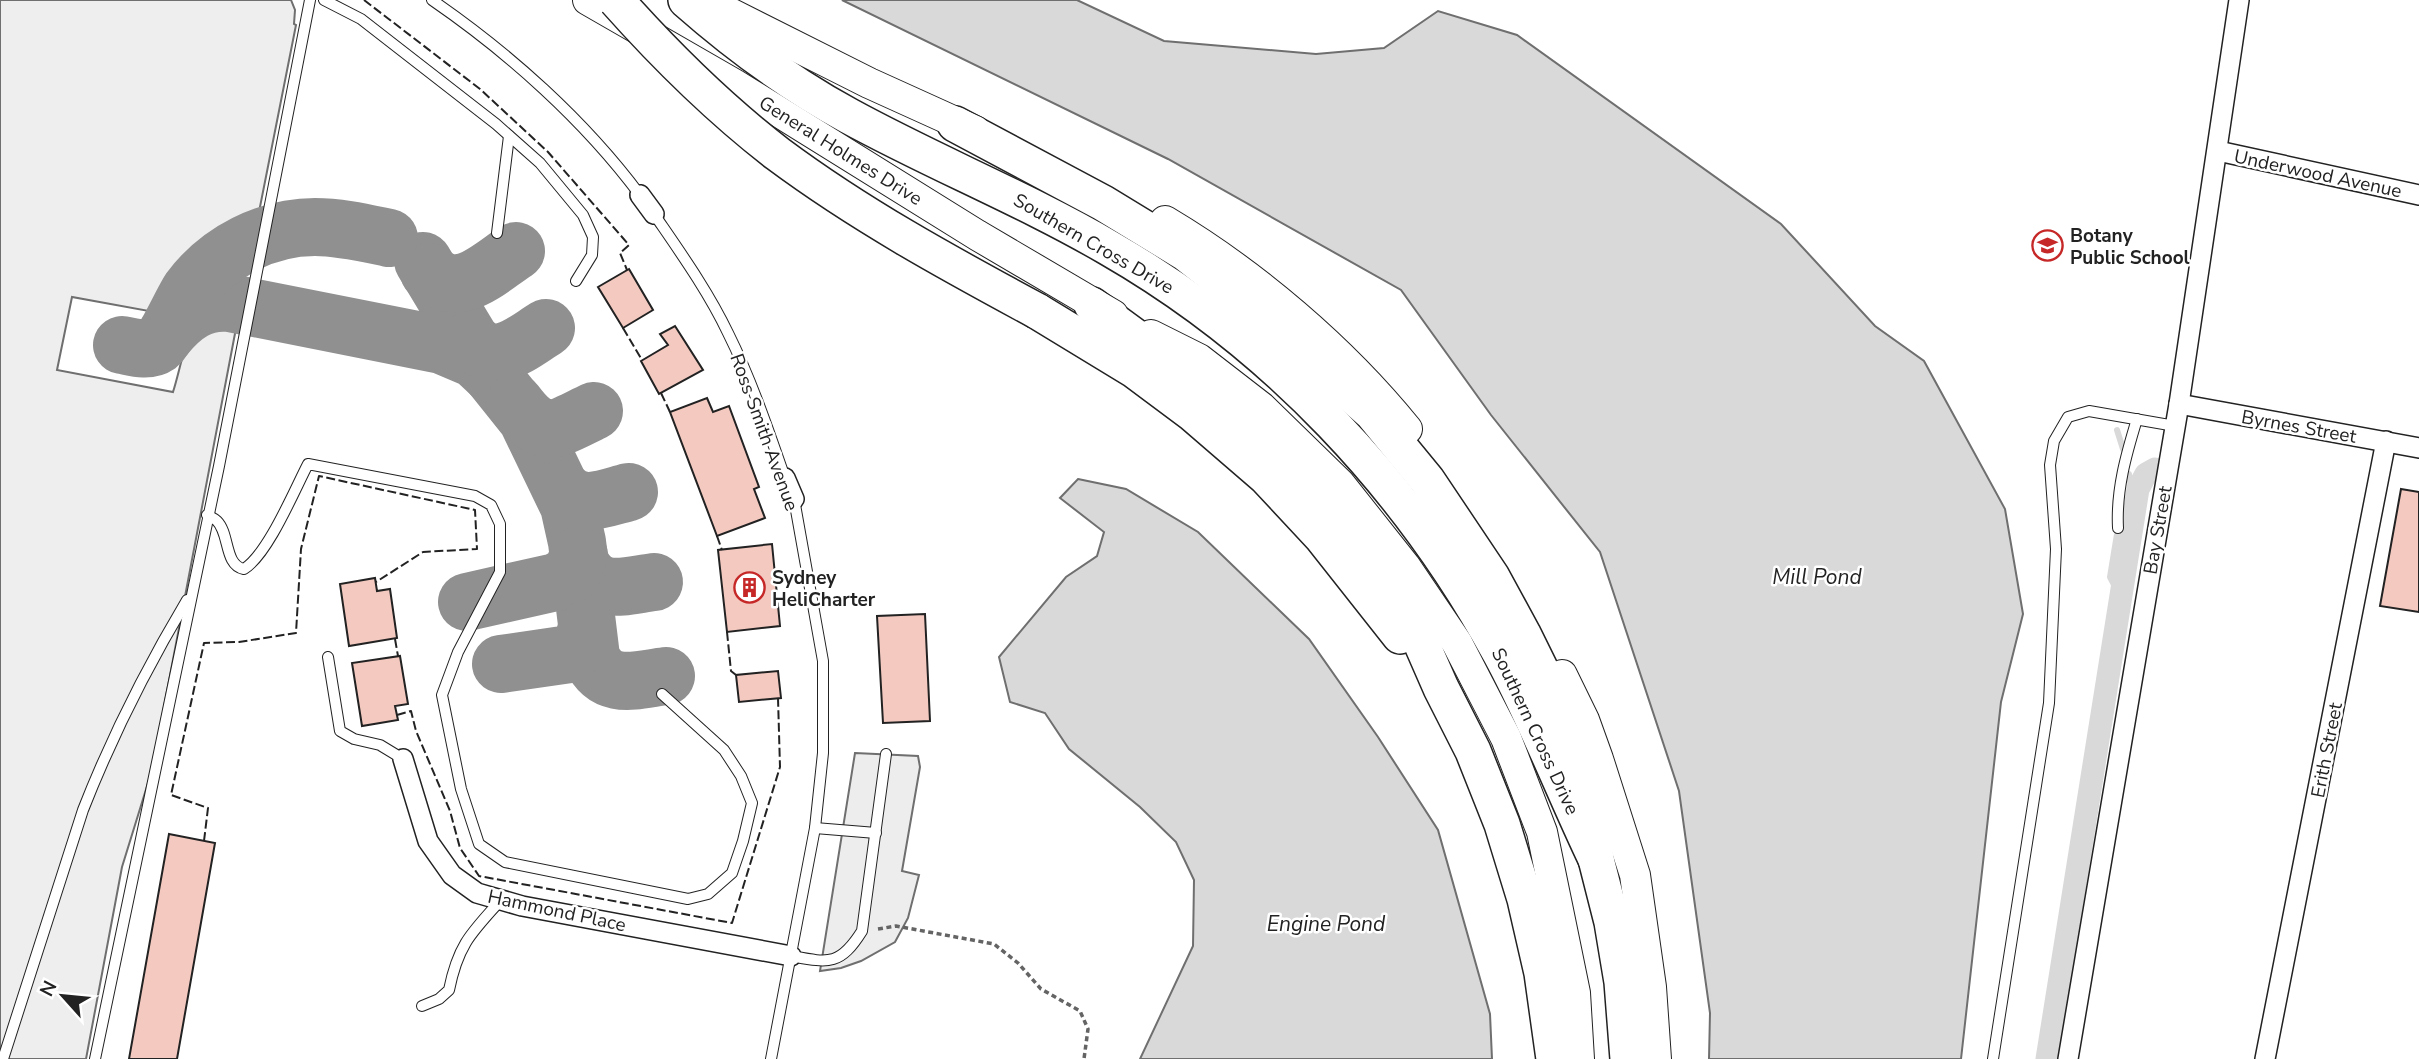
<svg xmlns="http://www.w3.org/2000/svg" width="2419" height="1059" viewBox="0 0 2419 1059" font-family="'Nunito Sans',sans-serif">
<rect width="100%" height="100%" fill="#fff"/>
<path fill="#eee" stroke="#6f6f6f" stroke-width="2" d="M0 0H291L295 10 294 24 296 25 258 217C206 239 181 263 154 312L72 297 57 370 173 392C187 347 180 328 237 323L152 770 122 867 86 1059H0Z"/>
<path fill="#ededed" stroke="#6f6f6f" stroke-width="2" d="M855 753 918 756 920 767 902 871 919 875 908 918 895 942 861 961 841 968 820 971Z"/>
<g fill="#d9d9d9" stroke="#6f6f6f" stroke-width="2">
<path d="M842 0H1077L1164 41 1316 54 1384 48 1438 11 1517 35 1781 224 1875 326 1924 361 2005 509 2023 614 2001 702 1961 1059H1709L1710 1013 1679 791 1600 552 1491 415 1401 290 1168 159Z"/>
<path d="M1078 479 1126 489 1198 532 1309 639 1378 737 1438 830 1490 1014 1492 1059H1140L1193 946 1194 880 1176 842 1140 807 1069 749 1045 713 1010 702 999 657 1066 577 1097 556 1104 532 1060 498Z"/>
</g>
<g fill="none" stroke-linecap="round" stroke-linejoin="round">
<g stroke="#d9d9d9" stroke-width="6">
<path d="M2117 430 2123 449"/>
<path d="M2138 489 2140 470"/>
<path d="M2121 598 2110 577 2118 528 2134 510 2129 474"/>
</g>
<path stroke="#d9d9d9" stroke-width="23" d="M2047 1059 2138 489 2146 474 2155 469"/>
<g stroke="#909090" stroke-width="58">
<path d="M423 261 491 374 527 419 569 506 577 542 591 657C606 691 635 680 666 676"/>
<path d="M429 272C460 300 488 269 516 251"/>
<path d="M165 336C182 315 202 300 230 303L442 345 475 359 491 374"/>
<path d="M470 340C497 367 520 344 546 328"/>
<path d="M122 345C133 347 148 352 158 345 166 339 182 302 190 290 219 251 267 227 315 227 340 227 365 233 389 238"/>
<path d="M515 403C544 442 556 429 594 411"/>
<path d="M562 489C581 510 605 498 629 492"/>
<path d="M580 562C596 597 623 586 654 582"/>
<path d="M467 602 556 582 571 574 579 555"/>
<path d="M501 664 570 654 582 643 587 629"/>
</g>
</g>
<g fill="#f3c9c0" stroke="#222" stroke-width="2">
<path d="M629 269 653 310 623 328 598 287Z"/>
<path d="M675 326 703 370 659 394 641 361 668 345 660 334Z"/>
<path d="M707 398 713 412 729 406 759 487 754 489 765 518 717 536 670 412Z"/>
<path d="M2401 489 2419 492V612L2380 606Z"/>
<path d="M772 544 780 626 727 632 718 550Z"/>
<path d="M375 578 377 591 390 589 397 638 349 646 340 584Z"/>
<path d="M925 614 930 721 883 723 877 616Z"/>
<path d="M400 656 408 704 395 706 398 720 362 726 352 663Z"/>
<path d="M778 671 781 698 739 702 736 675Z"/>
<path d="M169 834 215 843 177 1059H129Z"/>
</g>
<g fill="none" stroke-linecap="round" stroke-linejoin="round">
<defs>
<g id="lane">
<path d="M324 0 361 19 496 124 540 163 583 215 593 237 592 255 576 281"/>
<path d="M432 0C509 53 584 120 640 195"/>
<path d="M654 214C680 252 708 291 728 333 751 379 768 429 785 478"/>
<path d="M497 233 509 136"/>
<path d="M207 515C211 517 214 518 217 521 230 534 224 565 244 569 268 554 294 491 308 464L475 496 491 505 500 524V572L458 652 442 695 461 789 479 844 505 862 688 899 708 894 732 873 743 841 752 803 741 776 724 750 662 694"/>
<path d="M2118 528C2116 490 2126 455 2137 419"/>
<path d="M328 657 340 731 354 739 380 745 403 759"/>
<path d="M815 828 876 833"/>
<path d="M791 956C829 963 840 966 862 931L886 754"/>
<path d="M422 1006 439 999 449 990C458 945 471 933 501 900"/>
<path d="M3 1059 83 810C112 736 147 667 187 600"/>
<path d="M95 1059 219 466 310 0"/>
<path d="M771 1059 815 828 823 753V661L794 499"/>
<path d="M1993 1059 2049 703 2056 549 2050 465 2054 441 2068 417 2089 411 2175 426"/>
</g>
<g id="street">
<path d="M2218 151 2419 195"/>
<path d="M640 195 654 214"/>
<path d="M2179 404 2419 448"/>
<path d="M785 478 794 499"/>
<path d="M403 759 428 841 452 875 477 893 522 906 791 956"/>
<path d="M2068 1059 2179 404 2239 0"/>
<path d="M2265 1059 2386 441"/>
</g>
<g id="primary">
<path d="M588 0 734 84 977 235 1113 315"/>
<path d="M704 0 869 83 975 131"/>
<path d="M1165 221C1254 274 1342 349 1407 429"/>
<path d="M1151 335 1199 359 1261 407 1340 484 1405 566 1457 643 1506 738 1542 832 1575 993 1579 1059"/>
<path d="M1562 675 1584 720 1598 759 1635 875 1651 987 1656 1059"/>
</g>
<g id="highway">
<path d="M686 0C736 44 790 84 849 116 935 163 1025 199 1109 248 1274 343 1409 486 1500 653 1536 719 1563 790 1596 859"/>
<path d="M955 124 1103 203 1185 253 1249 303 1372 413 1427 480 1492 577 1523 634 1559 707 1584 772 1596 859 1612 922 1622 982 1628 1059"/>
<path d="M1092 305 1163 357 1247 423 1307 478 1357 538 1406 608 1441 688 1473 751 1502 824 1525 899 1542 973 1554 1059"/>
<path d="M1037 311 1134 370 1193 414 1266 477 1321 536 1400 636"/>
</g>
</defs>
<use href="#lane" stroke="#222" stroke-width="12"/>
<use href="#street" stroke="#222" stroke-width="22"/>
<use href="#primary" stroke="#222" stroke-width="32"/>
<use href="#highway" stroke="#222" stroke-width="38"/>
<path stroke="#646464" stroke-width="3.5" stroke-dasharray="5 3.5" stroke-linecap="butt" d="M878 929 896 926 994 944 1018 963 1041 989 1080 1011 1088 1029 1084 1059"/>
<use href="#lane" stroke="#fff" stroke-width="10"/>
<use href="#street" stroke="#fff" stroke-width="19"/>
<use href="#primary" stroke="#fff" stroke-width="30"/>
<use href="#highway" stroke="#fff" stroke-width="35"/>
<defs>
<path id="highway-bridge" d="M616 0C664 54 721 110 778 154 860 215 948 263 1037 311"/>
</defs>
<use href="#highway-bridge" stroke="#222" stroke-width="38" stroke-linecap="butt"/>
<use href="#highway-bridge" stroke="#fff" stroke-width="35"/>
<g stroke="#222" stroke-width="2" stroke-dasharray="9 3.5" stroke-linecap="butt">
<path d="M364 0 480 89 548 152 629 245 620 253 627 270"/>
<path d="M623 328 642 360"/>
<path d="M661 393 670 412"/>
<path d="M717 536 722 550"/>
<path d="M727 632 731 671 736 675"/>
<path d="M395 639 398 656"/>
<path d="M397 715 411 711 416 731 450 811 460 848 479 876 732 923 780 767 778 698"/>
<path d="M204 841 208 808 171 795 204 643 239 642 296 633 301 549 319 476 475 510 477 549 423 552 376 582"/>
</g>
</g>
<defs>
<symbol id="school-ring" viewBox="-11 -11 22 22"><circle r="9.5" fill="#fff" stroke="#c62828" stroke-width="1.5"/><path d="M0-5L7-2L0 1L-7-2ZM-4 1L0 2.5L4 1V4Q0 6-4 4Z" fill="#c62828"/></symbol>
<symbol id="building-ring" viewBox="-11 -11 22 22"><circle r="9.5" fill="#fff" stroke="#c62828" stroke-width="1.5"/><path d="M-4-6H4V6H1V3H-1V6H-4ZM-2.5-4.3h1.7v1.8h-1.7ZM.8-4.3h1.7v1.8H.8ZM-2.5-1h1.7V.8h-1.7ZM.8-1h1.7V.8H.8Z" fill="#c62828"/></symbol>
</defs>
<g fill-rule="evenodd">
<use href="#school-ring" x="2030" y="228" width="35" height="35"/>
<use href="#building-ring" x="732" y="570" width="35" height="35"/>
</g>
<g text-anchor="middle" stroke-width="5" stroke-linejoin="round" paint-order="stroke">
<g font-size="19" fill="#222" stroke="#fff">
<text transform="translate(841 150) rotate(32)" y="7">General Holmes Drive</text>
<text transform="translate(2318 173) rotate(12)" y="7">Underwood Avenue</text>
<text transform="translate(1094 243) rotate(30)" y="7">Southern Cross Drive</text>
<text transform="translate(2299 426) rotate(10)" y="7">Byrnes Street</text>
<text transform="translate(765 432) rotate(70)" y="7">Ross Smith Avenue</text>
<text transform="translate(2157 530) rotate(-80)" y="7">Bay Street</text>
<text transform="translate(1536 731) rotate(65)" y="7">Southern Cross Drive</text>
<text transform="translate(2326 750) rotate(-79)" y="7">Erith Street</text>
<text transform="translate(557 910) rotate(12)" y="7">Hammond Place</text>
</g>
<g font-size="19" font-weight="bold" fill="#222" stroke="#fff" text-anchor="start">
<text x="2070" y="242">Botany<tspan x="2070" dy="22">Public School</tspan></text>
<text x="772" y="584">Sydney<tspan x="772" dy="22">HeliCharter</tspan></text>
</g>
<g font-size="21" font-style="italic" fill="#222" stroke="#fff">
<text x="1817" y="584">Mill Pond</text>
<text x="1326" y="931">Engine Pond</text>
</g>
</g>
<g transform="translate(63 996) rotate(297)" stroke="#ffffff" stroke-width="5" paint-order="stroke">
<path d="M0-5L12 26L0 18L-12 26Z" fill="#222222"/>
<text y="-10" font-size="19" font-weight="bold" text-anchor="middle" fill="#222222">N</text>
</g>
</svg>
